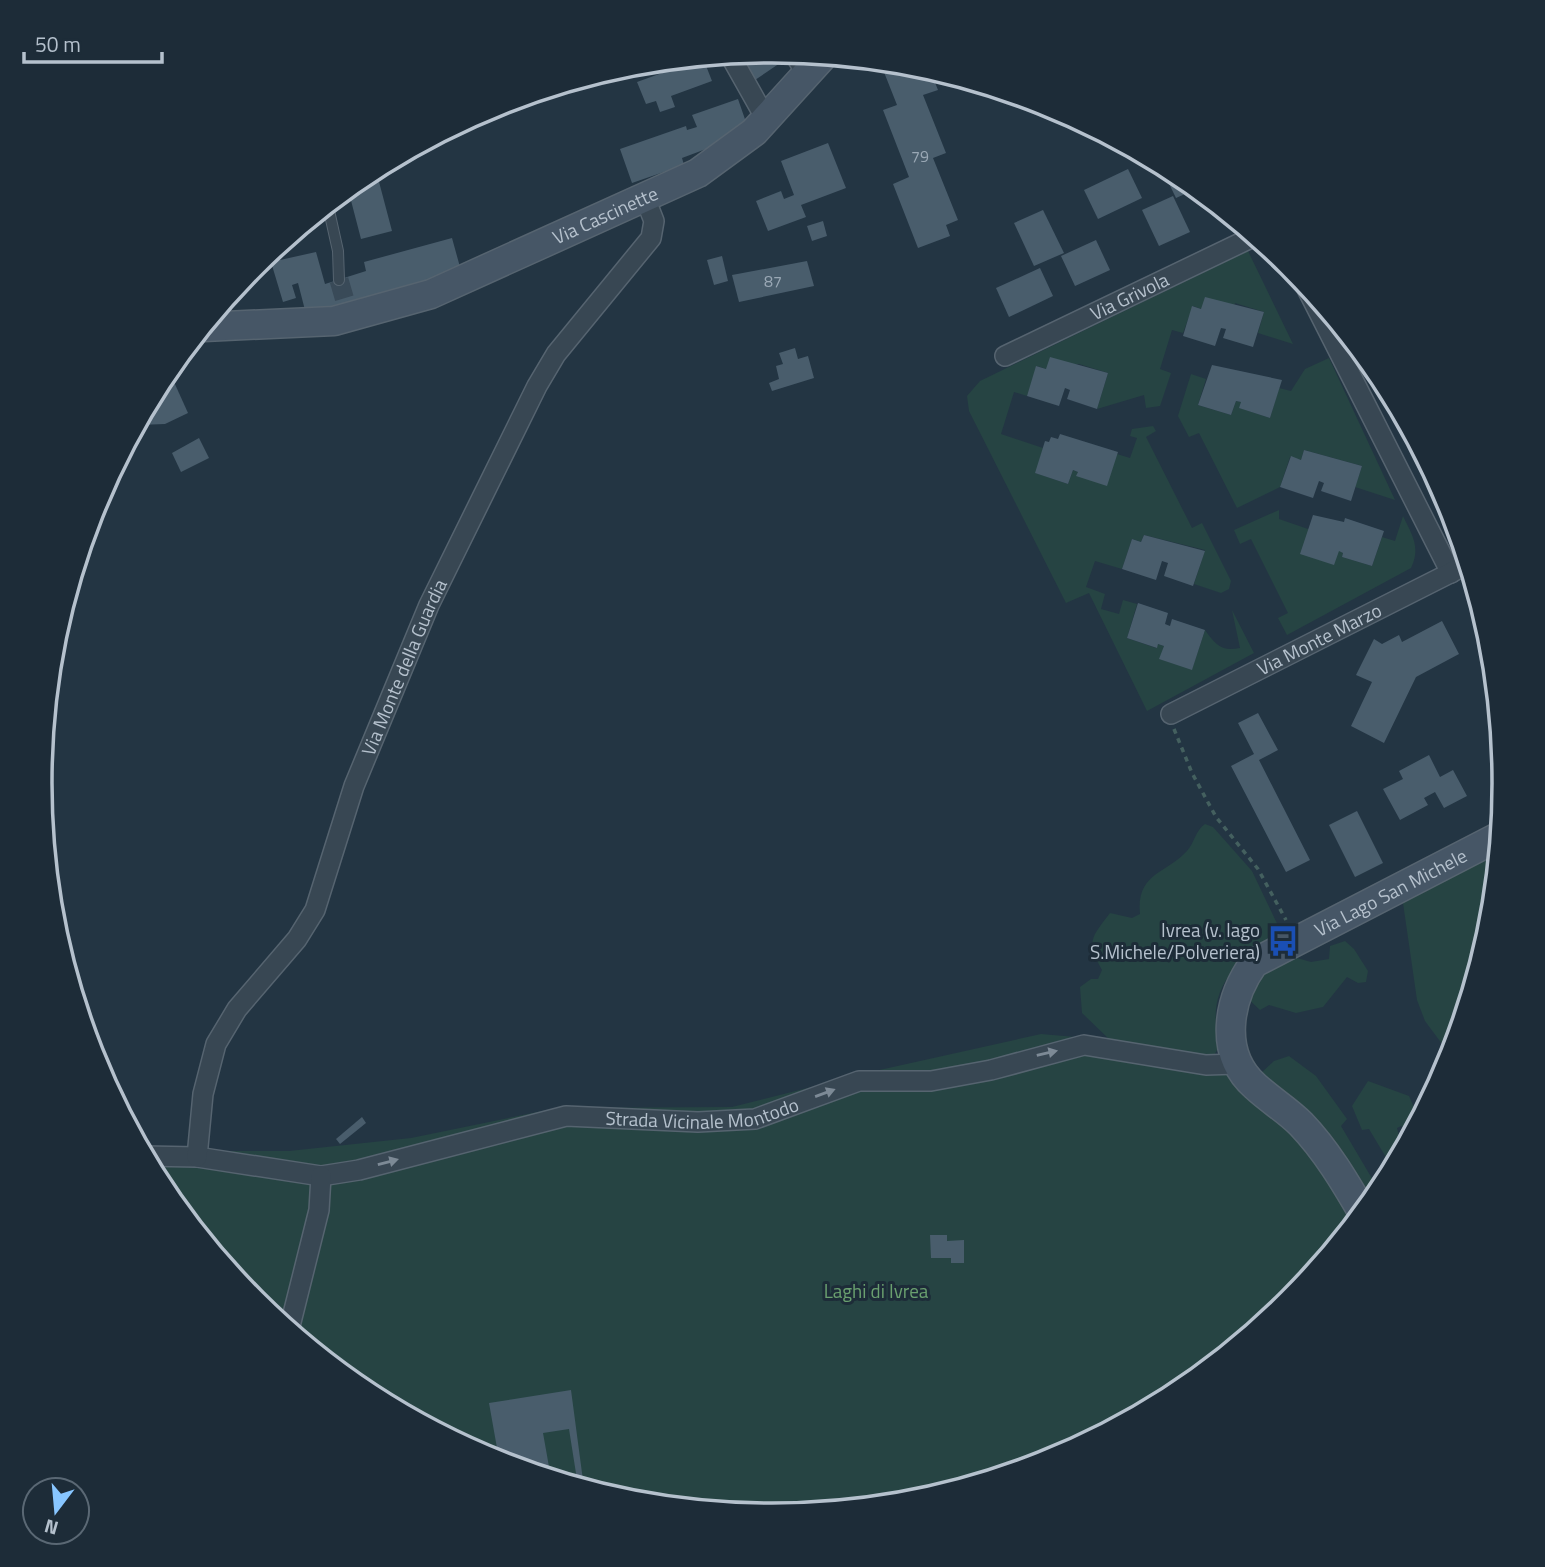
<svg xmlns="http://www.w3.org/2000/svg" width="1545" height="1567" viewBox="0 0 1545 1567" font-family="'Titillium Web',sans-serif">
<rect width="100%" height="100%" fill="#233543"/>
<g fill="#264443">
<path d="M1248 251 1293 344 1258 333 1264 312 1235 303 1234 306 1201 309 1193 306 1183 333 1172 330 1160 369 1171 373 1160 406 1146 408 1144 395 1097 409 1108 373 1079 364 1046 369 1037 366 1027 396 1014 392 1001 434 1043 448 1036 473 1068 484 1073 470 1078 472 1077 476 1117 454 1130 458 1137 438 1130 436 1132 429 1153 426 1156 431 1146 437 1192 528 1202 523 1231 581 1229 589 1221 593 1194 584 1205 550 1144 535 1141 542 1132 539 1122 569 1095 561 1086 587 1105 594 1101 609 1119 614 1123 600 1137 604 1127 638 1156 648 1158 644 1164 646 1160 659 1192 669 1205 630C1215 644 1221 652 1240 648L1232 610 1254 653 1147 711 1089 593 1066 603 969 411 967 396 980 381Z"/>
<path d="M1329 358 1395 500 1355 487 1362 466 1304 450 1301 460 1290 457 1280 487 1237 508 1199 433 1189 437 1178 416 1191 374 1206 379 1198 405 1231 415 1236 401 1241 402 1240 408 1270 418 1279 388 1291 391 1305 369Z"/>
<path d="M1279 510V519L1308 529 1343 553 1342 557 1372 566 1382 537 1395 541 1403 516C1412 535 1421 547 1411 568L1287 635 1278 618 1288 613 1251 539 1240 544 1234 530Z"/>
<path d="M1205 824 1213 827 1252 871 1283 936C1246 956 1212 977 1216 1025 1218 1037 1222 1046 1213 1056L1259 1075 1274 1061 1289 1056 1316 1076 1347 1119 1341 1126 1380 1192 1290 1302 1179 1393 1052 1460 915 1502 772 1516 629 1502 492 1460 365 1392 254 1301 163 1190 143 1151H289L411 1138 557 1108 732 1107 875 1071 1041 1034 1110 1040 1082 1013 1080 987 1091 979H1098L1102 970C1086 941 1091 938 1110 913L1132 918 1140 914C1136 873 1166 874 1187 851 1195 842 1195 831 1205 824Z"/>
<path d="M1499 845 1491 927 1451 1056 1425 1021 1417 1000 1403 903 1418 895V883Z"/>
<path d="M1345 941 1354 949 1368 971 1366 982 1358 983 1347 977 1323 1007 1296 1013 1269 1005 1260 1010 1246 997 1260 977 1290 956 1311 962 1329 959 1330 946Z"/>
<path d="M1368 1081 1409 1096 1416 1112 1414 1126 1407 1130 1401 1126 1397 1128 1401 1144 1407 1142 1393 1169 1369 1129 1362 1130 1352 1106Z"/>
</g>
<g fill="#495d6c">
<path d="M778 52 783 61 755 80 740 55Z"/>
<path d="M703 58 712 81 671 96 675 107 660 112 656 101 646 104 637 82 662 73 658 62H665L669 71Z"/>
<path d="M880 62 930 70 938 90 923 95 946 153 933 158 958 220 946 225 950 236 918 248 893 184 909 177 883 110 897 105Z"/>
<path d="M738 99 747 125 722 143 682 158 684 165 632 183 620 149 686 126 687 130 697 127 692 115Z"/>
<path d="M828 143 846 188 801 205 806 217 768 231 756 201 781 191 784 199 794 195 781 161Z"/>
<path d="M1165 167 1180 175 1196 189 1176 198 1162 169Z"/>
<path d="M1128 169 1142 198 1098 219 1084 190Z"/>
<path d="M367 174 368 181 378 178 392 231 361 239 348 189Z"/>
<path d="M1173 196 1190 232 1159 246 1142 210Z"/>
<path d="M1043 210 1064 253 1034 266 1014 223Z"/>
<path d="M823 221 827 236 812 241 807 226Z"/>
<path d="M452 238 460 267 431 280 306 314 298 283 292 285 296 298 283 302 271 262 316 252 325 284 366 271 364 262Z"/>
<path d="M1096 240 1110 270 1075 286 1061 256Z"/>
<path d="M722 256 728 281 714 285 707 260Z"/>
<path d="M807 261 814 286 739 302 732 275Z"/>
<path d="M1040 268 1053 296 1009 317 996 288Z"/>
<path d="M1205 297 1264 312 1253 347 1223 338 1226 329 1221 328 1215 346 1183 336 1192 306 1201 309Z"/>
<path d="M795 348 798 359 808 356 814 378 772 391 769 383 779 379 776 366 783 364 779 353Z"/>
<path d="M1050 357 1108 373 1097 409 1067 399 1070 390 1065 388 1059 406 1027 396 1036 366 1046 369Z"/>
<path d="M1212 365 1282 380 1270 418 1239 408 1241 402 1236 401 1231 415 1198 405Z"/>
<path d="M174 382 188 413 165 424 138 425 156 391Z"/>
<path d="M1060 434 1118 452 1107 486 1076 476 1078 472 1073 470 1068 484 1035 473 1045 441 1049 442 1051 437 1058 439Z"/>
<path d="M199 438 209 458 181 472 172 453Z"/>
<path d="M1304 450 1362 466 1351 501 1321 491 1324 483 1319 481 1313 498 1280 487 1291 456 1301 460Z"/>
<path d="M1313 515 1344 522 1345 518 1384 531 1372 566 1342 557 1343 553 1339 551 1334 565 1300 554Z"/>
<path d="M1144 535 1205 551 1193 586 1164 576 1168 563 1162 561 1156 580 1122 569 1132 539 1141 542Z"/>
<path d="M1138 603 1168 613 1165 624 1170 626 1172 619 1205 630 1192 670 1159 659 1164 646 1158 644 1157 648 1127 638Z"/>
<path d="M1442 621 1459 654 1416 677 1384 743 1351 726 1372 682 1356 675 1374 639 1382 644 1399 635 1402 642Z"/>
<path d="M1258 713 1278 750 1259 760 1310 860 1286 872 1231 766 1254 754 1238 723Z"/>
<path d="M1501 749 1505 783 1504 795 1497 782 1503 779 1496 764 1501 761 1496 752Z"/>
<path d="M1429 755 1440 777 1453 770 1467 796 1444 808 1435 792 1424 798 1428 805 1400 820 1383 789 1403 779 1399 771Z"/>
<path d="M1357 811 1383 863 1355 877 1329 825Z"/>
<path d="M362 1117 366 1123 340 1144 336 1139Z"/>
<path d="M930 1235H947V1241L964 1240V1263H951V1258H931Z"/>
<path d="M571 1390 584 1488 578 1486 569 1429 543 1433 551 1478 492 1460 476 1451 497 1448 489 1403Z"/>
</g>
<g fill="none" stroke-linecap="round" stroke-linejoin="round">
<path stroke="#394a58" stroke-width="19" stroke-dasharray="19 10" stroke-linecap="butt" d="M339 280 346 304"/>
<defs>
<path id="lane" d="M328 206 338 251 339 280"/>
<g id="street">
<path d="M794 53 807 75"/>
<path d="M730 55 766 119"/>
<path d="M1303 281 1451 573"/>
<path id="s1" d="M1005 356 1255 236"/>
<path id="s2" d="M1171 714 1468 564"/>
<path id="s3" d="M145 1156 197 1157 321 1176 359 1170 566 1116 698 1122 755 1119 859 1081H931L991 1070 1084 1045 1206 1065 1237 1064"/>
<path id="s4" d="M197 1157 203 1094 216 1044 237 1009 297 939 315 910 354 786 429 605 537 386 556 354 651 238 654 221 645 198"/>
<path d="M289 1330 319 1210 321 1176"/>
</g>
<g id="secondary">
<path id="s5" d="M204 327 334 321 431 294 698 173 754 132 823 56"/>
<path id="s6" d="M1363 1213C1345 1182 1326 1150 1301 1124 1287 1110 1270 1100 1255 1086 1218 1053 1228 999 1254 963L1500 836"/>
</g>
</defs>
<use href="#lane" stroke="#566470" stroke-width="12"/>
<use href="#street" stroke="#566470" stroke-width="22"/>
<use href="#secondary" stroke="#566470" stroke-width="31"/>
<path stroke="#44605f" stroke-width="3.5" stroke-dasharray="5 5" stroke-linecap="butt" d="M1174 729 1192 773 1216 817 1258 869 1286 920"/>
<use href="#lane" stroke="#384753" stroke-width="10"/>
<use href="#street" stroke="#384753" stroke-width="19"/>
<use href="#secondary" stroke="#465666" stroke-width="28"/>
</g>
<defs><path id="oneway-solid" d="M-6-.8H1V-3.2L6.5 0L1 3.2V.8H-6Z" transform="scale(1.75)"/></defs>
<g fill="#7d8a96">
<use href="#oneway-solid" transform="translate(1047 1053) rotate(-13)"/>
<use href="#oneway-solid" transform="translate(825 1093) rotate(-20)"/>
<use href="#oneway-solid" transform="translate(388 1162) rotate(-15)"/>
</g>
<defs>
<symbol id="bus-bare" viewBox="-9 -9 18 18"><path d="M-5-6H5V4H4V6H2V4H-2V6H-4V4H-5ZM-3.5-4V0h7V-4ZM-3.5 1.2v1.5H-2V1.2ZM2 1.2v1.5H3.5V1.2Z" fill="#1a4fb4" stroke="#1d2c38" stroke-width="2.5" paint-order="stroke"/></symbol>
</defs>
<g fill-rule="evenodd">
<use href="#bus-bare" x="1261" y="919" width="44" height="44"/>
</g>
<g text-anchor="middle" stroke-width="6" stroke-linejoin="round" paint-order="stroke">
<g font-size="16" fill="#9aa8b5">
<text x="920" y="162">79</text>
<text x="773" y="287">87</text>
</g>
<g font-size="19" fill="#b5c1cd" stroke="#1d2c38">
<text dy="7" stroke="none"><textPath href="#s5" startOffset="422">Via Cascinette</textPath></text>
<text dy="7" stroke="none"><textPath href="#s1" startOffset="138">Via Grivola</textPath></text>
<text dy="7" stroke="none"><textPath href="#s2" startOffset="166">Via Monte Marzo</textPath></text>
<text dy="7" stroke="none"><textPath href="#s4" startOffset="541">Via Monte della Guardia</textPath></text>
<text dy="7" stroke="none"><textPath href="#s6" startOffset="457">Via Lago San Michele</textPath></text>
<text dy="7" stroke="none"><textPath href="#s3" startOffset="567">Strada Vicinale Montodo</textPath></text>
</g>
<g font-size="19" fill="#b5c1cd" stroke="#1d2c38" text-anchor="end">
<text x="1260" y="937">Ivrea (v. lago<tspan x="1260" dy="22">S.Michele/Polveriera)</tspan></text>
</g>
<g font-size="19" fill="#6aa06f" stroke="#1d2c38">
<text x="876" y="1298">Laghi di Ivrea</text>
</g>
</g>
<path d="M0 0H1545V1567H0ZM52 783a720 720 0 1 1 1440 0a720 720 0 1 1-1440 0Z" fill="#1d2c38" fill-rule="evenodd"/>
<path fill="none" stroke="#b5c1cd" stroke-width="3.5" d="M52 783a720 720 0 1 1 1440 0a720 720 0 1 1-1440 0Z"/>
<g transform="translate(56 1511) rotate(196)"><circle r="33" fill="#1d2c38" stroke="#5a6874" stroke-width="2"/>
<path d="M0-5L12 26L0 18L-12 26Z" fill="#88c6ff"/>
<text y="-10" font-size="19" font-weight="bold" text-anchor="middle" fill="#b5c1cd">N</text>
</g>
<path d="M24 52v10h138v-10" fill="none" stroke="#b5c1cd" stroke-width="3.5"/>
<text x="35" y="52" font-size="21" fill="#b5c1cd" stroke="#1d2c38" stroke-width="5" paint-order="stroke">50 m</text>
</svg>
